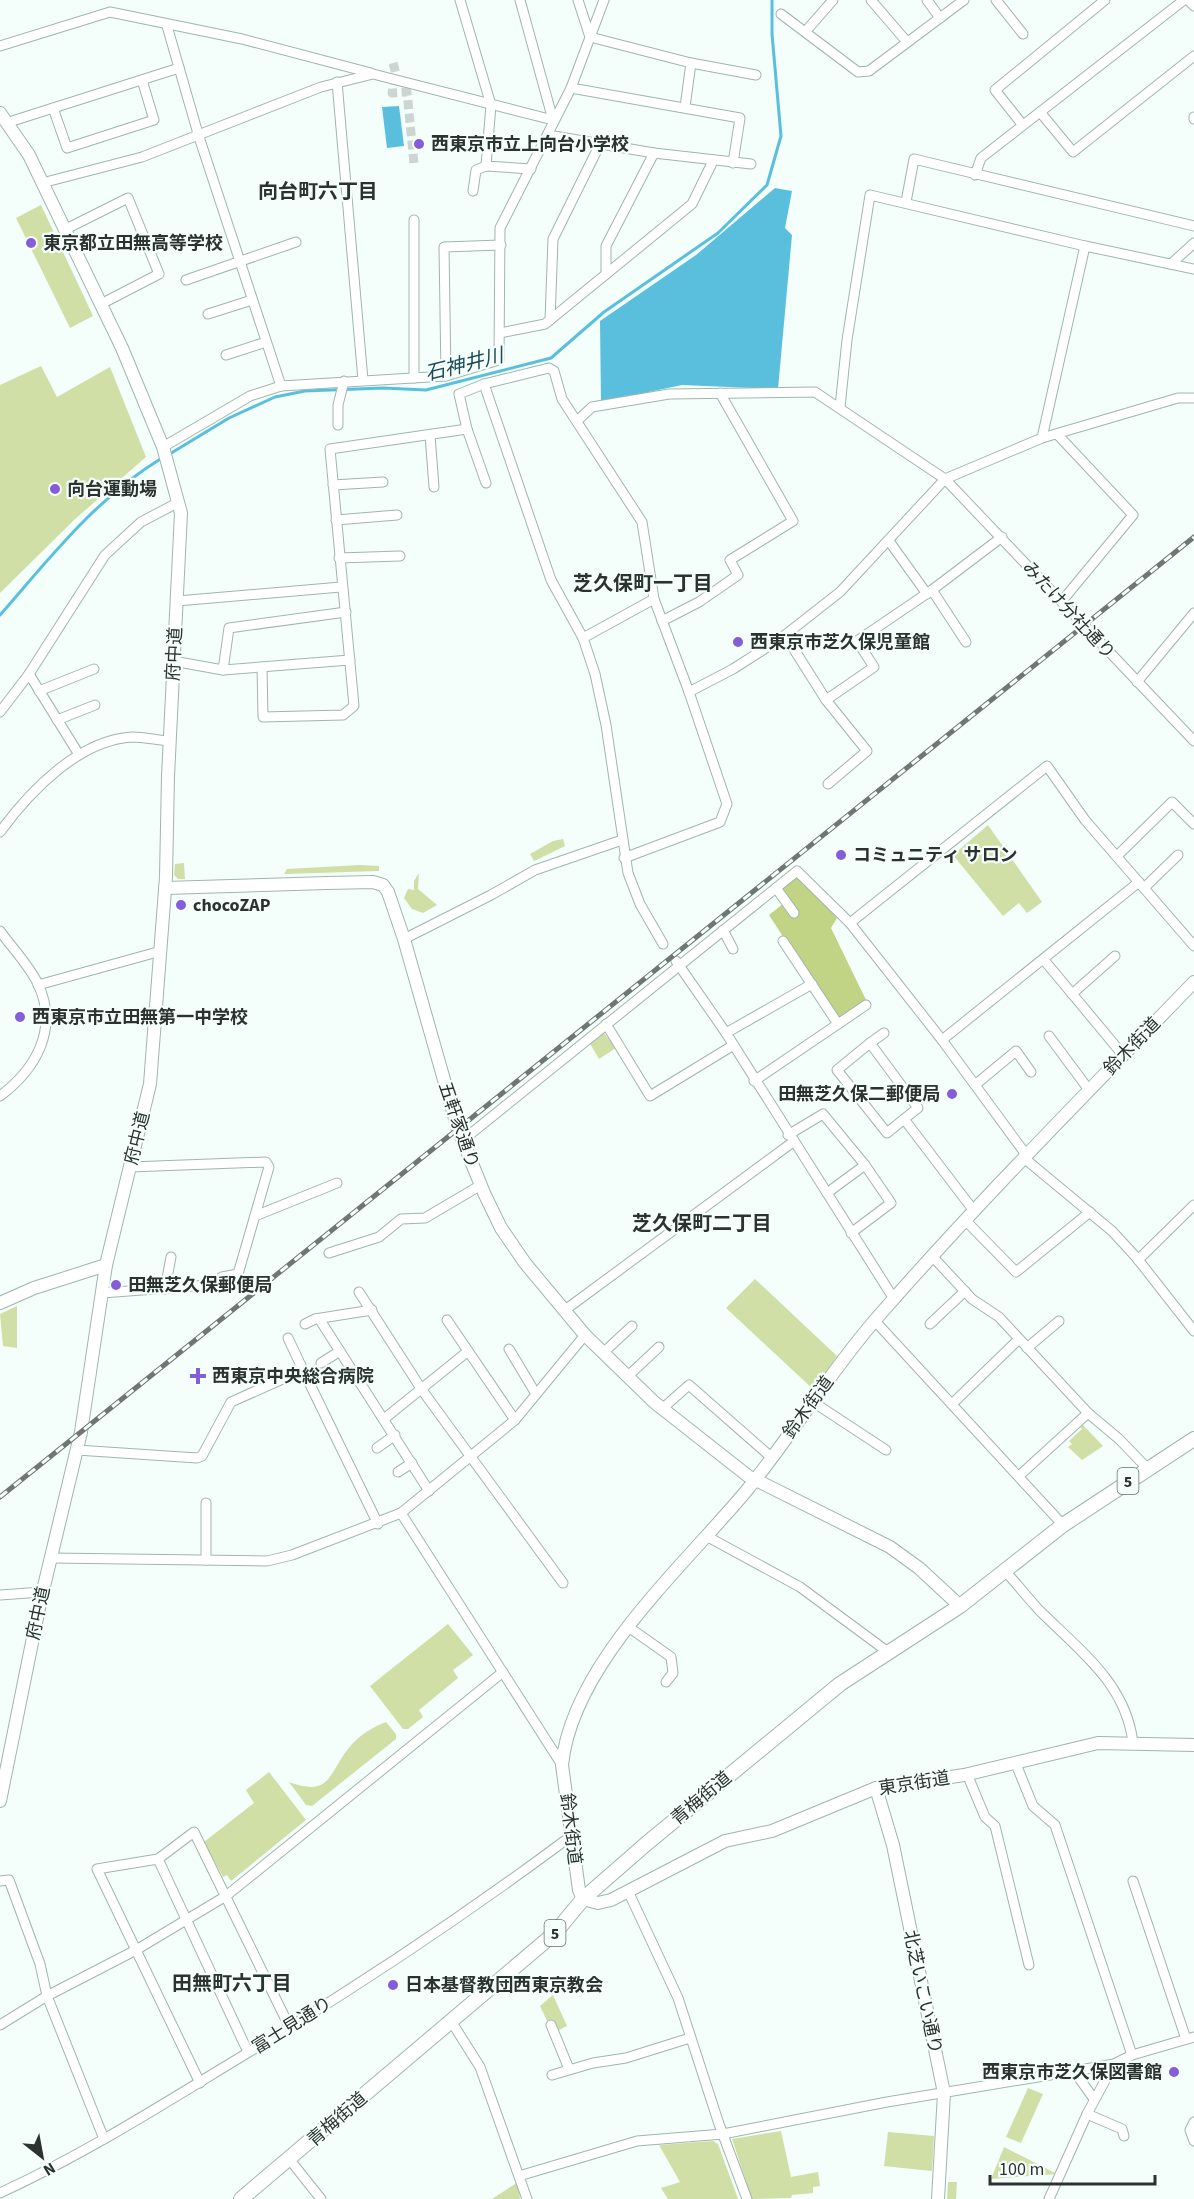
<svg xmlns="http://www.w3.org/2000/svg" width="1194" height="2199" viewBox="0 0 1194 2199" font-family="'Source Sans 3','Noto Sans JP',sans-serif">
<rect width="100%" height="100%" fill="#f4fefa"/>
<g fill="#d0dfa5">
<path d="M41 205 93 316 70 328 16 218Z"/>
<path d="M41 366 57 397 110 367 146 457 74 520 0 593V385Z"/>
<path d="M988 825 1042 902 1027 913 1019 903 1003 916 953 855Z"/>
<path d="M563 839 565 846 534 861 530 854 553 841Z"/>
<path d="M184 863 185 879H178L174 875 175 864Z"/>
<path d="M360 865 379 866V871L284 874 287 869Z"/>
<path d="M419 873 418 889 437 905 423 913 412 909 404 898 408 889 414 890V881Z"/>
<path d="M603 1032 616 1048 599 1059 589 1042Z"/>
<path d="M755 1279 837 1356 815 1391 726 1308Z"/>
<path d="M17 1306V1348L3 1346 0 1314Z"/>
<path d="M1082 1424 1103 1446 1082 1460 1068 1447 1072 1444 1069 1441 1082 1429 1080 1426Z"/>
<path d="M448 1624 473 1655 453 1670 458 1678 419 1710 423 1717 408 1729H403L370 1686Z"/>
<path d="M386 1722 396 1734V1739L312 1806 306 1805 289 1782C330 1797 328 1775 348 1749 359 1735 371 1728 386 1722Z"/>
<path d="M269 1772 306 1820 231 1881 227 1875 223 1877 204 1842 254 1803 246 1790Z"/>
<path d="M553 1995 567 2026 557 2031 549 2025 540 2006Z"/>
<path d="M1028 2088 1043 2094 1021 2143 1006 2137Z"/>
<path d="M781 2131 791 2177 818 2172 820 2186 813 2187V2193L792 2195 791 2198 752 2199 732 2139Z"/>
<path d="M888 2132 934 2136 932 2171 884 2166Z"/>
<path d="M713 2141 718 2144 738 2199H668L661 2188 680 2182 659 2145Z"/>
<path d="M1004 2147 1057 2174 991 2179Z"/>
<path d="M518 2182 520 2199H492Z"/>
<path d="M948 2182H957L956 2199H947Z"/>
</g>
<path fill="#c1d385" d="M797 875 837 918 831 928 866 1000 837 1020 769 915 788 900 778 888Z"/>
<g fill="#5abfdd">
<path d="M399 106 404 146 387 148 382 107Z"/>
<path d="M775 188 792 191 785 228 792 235 778 389 682 385 601 402 600 321 696 255Z"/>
</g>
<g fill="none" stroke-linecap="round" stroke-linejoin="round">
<g stroke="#5abfdd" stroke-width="3">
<path d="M168 455 229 418 275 397 305 391 383 388 426 390 551 358 604 312 718 233 767 185 781 136 772 34V0"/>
<path d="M0 615C50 558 96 498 162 458"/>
</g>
<path stroke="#ccd5d2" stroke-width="9" stroke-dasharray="9 4.5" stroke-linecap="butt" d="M393 63 396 74 392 93 407 92 414 164"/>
<defs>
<g id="street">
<path d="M460 0 491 105 486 166 531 169"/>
<path d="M520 0 553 120"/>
<path d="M578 0 590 37 691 63 756 75"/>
<path d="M871 0 907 42"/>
<path d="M927 0 940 18"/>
<path d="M996 0 1023 34"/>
<path d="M1188 0 1194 6"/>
<path d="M781 14 858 72 869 71 964 0"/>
<path d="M167 26 199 137 281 386"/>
<path d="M806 31 833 0"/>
<path d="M0 46 110 12 242 39 371 73"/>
<path d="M337 82 363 380"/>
<path d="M571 88 740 118 733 163"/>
<path d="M685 107 691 63"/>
<path d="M53 108 67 148 154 120 142 80"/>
<path d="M1040 112 1073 152 1194 56"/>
<path d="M1194 117V119"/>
<path d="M6 123 179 68"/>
<path d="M1022 124 995 90 1105 0"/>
<path d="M548 135 654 153 751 164"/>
<path d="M975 175 981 158 1184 0"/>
<path d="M42 183 142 157 321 87 373 74 553 120"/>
<path d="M473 191 476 170 486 166"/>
<path d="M906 202 914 159 1194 226"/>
<path d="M414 220V378"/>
<path d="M64 230 128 198 159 274 101 304"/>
<path d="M1171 264 1194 243"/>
<path d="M606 274V246L654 153"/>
<path d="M186 280 296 242"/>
<path d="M208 314 252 300"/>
<path d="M550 320 553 239 600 144"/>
<path d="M500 333 545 324 692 204 713 161"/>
<path d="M226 355 266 342"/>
<path d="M446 376 444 247 501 245"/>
<path d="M484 384 551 580 583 638 595 674 606 725 628 873 640 904 663 944"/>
<path d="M840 407 847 340 870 195 1085 246 1194 269"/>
<path d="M578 420 592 407 669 394 815 392 945 479 1194 741"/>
<path d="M338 425V405L344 381"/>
<path d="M1057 434 1133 515 1062 601"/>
<path d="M430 435 434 487"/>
<path d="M1042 438 1085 246"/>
<path d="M163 447 250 396 281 386 446 376 499 360 500 228 571 88 604 0"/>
<path d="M486 483 467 429 459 394 484 384 549 368 554 371 562 399 642 522 654 599 689 692 727 804 720 822 624 858"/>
<path d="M333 485 383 482"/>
<path d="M336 520 397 515"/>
<path d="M889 541 927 594"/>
<path d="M339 558 400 556"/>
<path d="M932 590 966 642"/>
<path d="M177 601 341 587"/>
<path d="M662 621 699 602 738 575 730 560 793 521 720 393"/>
<path d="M785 635 826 700 867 751 828 784"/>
<path d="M583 638 654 599"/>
<path d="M173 661 223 670 350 660"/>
<path d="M262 667 263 717 343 715 354 706 330 449 467 429"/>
<path d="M223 670 229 628 346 612"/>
<path d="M29 674 78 753"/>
<path d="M1137 682 1194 613"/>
<path d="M39 691 94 669"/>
<path d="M689 692 733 669 780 639 840 592 945 479 1042 438 1178 398H1194"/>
<path d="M826 700 874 667 857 641 932 590 1002 537"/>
<path d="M0 712 29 674 105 555 141 522 179 502"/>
<path d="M57 720 95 705"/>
<path d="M0 832C30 791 79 740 132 737 144 737 157 740 170 741"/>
<path d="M1118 855 1172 802 1194 824"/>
<path d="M776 888 794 913"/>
<path d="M1144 888 1178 855"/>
<path d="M850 923 942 1040 1027 1156"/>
<path d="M723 930 733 949"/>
<path d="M0 931C12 948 29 965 38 984 59 1029 36 1069 0 1096"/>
<path d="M404 939 491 895 535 870 622 840"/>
<path d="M1044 960 1123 1055"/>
<path d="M676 961 726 1033 894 1299"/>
<path d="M38 985 161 951"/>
<path d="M1072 994 1115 956"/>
<path d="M606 1024 650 1096 732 1046"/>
<path d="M838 1024 866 1005"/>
<path d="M726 1033 812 984"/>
<path d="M1049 1036 1089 1090"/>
<path d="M942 1040 1139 882"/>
<path d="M870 1043 884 1033"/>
<path d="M754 1081 838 1024 783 941"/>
<path d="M975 1085 1016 1051 1031 1072"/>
<path d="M904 1119 918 1108 870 1043 837 1070 887 1133 904 1119 974 1211"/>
<path d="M788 1135 823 1114 865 1165 891 1203 851 1233"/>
<path d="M463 1140 797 871 850 923 1047 766 1085 820 1194 946"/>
<path d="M1024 1158 1112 1231 1136 1257 1194 1331"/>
<path d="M827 1193 865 1165"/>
<path d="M255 1216 337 1183"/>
<path d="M965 1220 1016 1272 1090 1212"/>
<path d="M329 1253 379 1237 401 1219 425 1218 481 1185"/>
<path d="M932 1256 972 1299 999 1317 1088 1413 1119 1439 1147 1468"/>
<path d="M1138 1260 1194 1205"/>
<path d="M165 1289 171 1257"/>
<path d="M359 1292 422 1390 563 1583"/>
<path d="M102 1293 208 1285 222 1277 238 1274 269 1167 266 1162 130 1167"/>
<path d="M565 1310 793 1142"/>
<path d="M320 1320 429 1491"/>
<path d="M447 1320 515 1420"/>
<path d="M874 1320 1063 1525"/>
<path d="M305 1324 315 1319 372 1310"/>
<path d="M930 1324 965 1291"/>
<path d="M288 1338 303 1370"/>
<path d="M1027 1348 1059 1321"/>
<path d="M509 1349 536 1394"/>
<path d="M603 1353 632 1326"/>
<path d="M321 1363 340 1351"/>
<path d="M628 1376 659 1347"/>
<path d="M813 1402 886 1450"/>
<path d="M952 1404 1019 1339"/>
<path d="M663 1408 689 1385 771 1457"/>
<path d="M384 1419 467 1352"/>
<path d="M377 1448 395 1435"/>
<path d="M77 1450 197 1458 202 1456 231 1402 303 1370 378 1524"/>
<path d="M398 1472 412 1463"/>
<path d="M1020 1475 1088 1413"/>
<path d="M401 1513 562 1765"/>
<path d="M708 1537 800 1587 888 1652"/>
<path d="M51 1558 267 1561 292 1555 401 1513 515 1420 585 1335"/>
<path d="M206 1560V1503"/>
<path d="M1005 1571C1017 1584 1027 1597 1039 1610 1079 1650 1126 1683 1133 1743"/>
<path d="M0 1595 42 1592"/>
<path d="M627 1626 671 1657 673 1673 666 1682"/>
<path d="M1016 1764 1033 1806 1055 1825 1132 2055"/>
<path d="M967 1774 985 1817 995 1826 1029 1965"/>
<path d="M158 1859 248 2052"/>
<path d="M0 1881 9 1880 40 1964 47 1996 104 2139"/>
<path d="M1133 1881 1186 2039"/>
<path d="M628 1891 678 1998 719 2124 747 2199"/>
<path d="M451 2021 480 2067 527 2199"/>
<path d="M0 2025 47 1996 136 1950 226 1896 503 1672"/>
<path d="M551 2025 569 2069"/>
<path d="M1074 2071 1094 2099"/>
<path d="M552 2075 593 2063 626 2058 690 2038"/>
<path d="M200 2083 97 1869 158 1859 194 1832 290 2028"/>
<path d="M1087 2114 1122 2129 1124 2136"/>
<path d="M1194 2122 1190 2130 1194 2141"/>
<path d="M290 2160 321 2199"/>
<path d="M519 2176 637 2141 723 2134 887 2102 1074 2071 1114 2064 1132 2055 1194 2037"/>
<path d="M0 2193C87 2153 168 2101 249 2052 360 1985 468 1913 571 1836"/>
<path d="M1049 2199 1087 2114 1114 2064"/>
</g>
<g id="secondary">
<path d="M0 113 29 155 122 348 163 447 181 513 168 776 166 877 150 1084 106 1265 81 1432 40 1603 0 1801"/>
<path d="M165 888 327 883 373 882 383 885 388 892 404 939 458 1129 484 1193 501 1228 525 1263 585 1335 654 1402 748 1476 890 1547 919 1568 960 1606"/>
<path d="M1194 982C1087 1093 977 1203 876 1319 829 1373 792 1435 747 1490 685 1565 572 1664 562 1765L579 1890 583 1899 598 1903 611 1900 725 1841 772 1831 876 1788 964 1775 1098 1743 1194 1745"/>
<path d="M0 1303 34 1288 106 1265"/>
<path d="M876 1788 893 1845 944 2093 938 2199"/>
</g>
<path id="primary" d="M241 2199 555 1933 583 1899 646 1844 840 1684 960 1606 1063 1525 1194 1439"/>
</defs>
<use href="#street" stroke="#9fb6ad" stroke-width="11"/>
<use href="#secondary" stroke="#9fb6ad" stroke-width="14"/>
<use href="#primary" stroke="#9fb6ad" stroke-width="16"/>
<use href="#street" stroke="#fff" stroke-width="9"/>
<use href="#secondary" stroke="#fff" stroke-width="12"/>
<use href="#primary" stroke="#fff" stroke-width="14"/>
<defs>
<path id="rail" d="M0 1497 1194 537"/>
</defs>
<use href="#rail" stroke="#6e7774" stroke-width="5"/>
<use href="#rail" stroke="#f4fefa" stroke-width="3" stroke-dasharray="9" stroke-linecap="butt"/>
</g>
<g fill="#865dd8" stroke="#f4fefa" stroke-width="2">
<circle cx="419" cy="144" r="6"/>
<circle cx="31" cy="243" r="6"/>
<circle cx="55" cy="489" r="6"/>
<circle cx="738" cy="642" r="6"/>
<circle cx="841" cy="855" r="6"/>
<circle cx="181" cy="905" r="6"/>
<circle cx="20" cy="1017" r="6"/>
<circle cx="952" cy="1094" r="6"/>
<circle cx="116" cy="1285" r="6"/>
<path d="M195 1367h6v6h6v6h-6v6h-6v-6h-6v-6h6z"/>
<circle cx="393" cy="1985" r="6"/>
<circle cx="1174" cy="2072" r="6"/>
</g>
<g text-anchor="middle" stroke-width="4.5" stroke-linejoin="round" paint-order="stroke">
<g fill="#f4fefa" stroke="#67706d" stroke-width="1.5">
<rect x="1117.5" y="1468" width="21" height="26" rx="4.5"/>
<rect x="544.5" y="1920" width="21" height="26" rx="4.5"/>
</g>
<g font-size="16" font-weight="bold" fill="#2a3330">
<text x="1128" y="1487">5</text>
<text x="555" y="1939">5</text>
</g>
<g font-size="18" font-weight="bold" fill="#2a3330" stroke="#f4fefa" text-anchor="start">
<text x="431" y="150">西東京市立上向台小学校</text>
<text x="43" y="249">東京都立田無高等学校</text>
<text x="67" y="495">向台運動場</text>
<text x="750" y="648">西東京市芝久保児童館</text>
<text x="853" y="861">コミュニティ サロン</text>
<text x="193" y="911">chocoZAP</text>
<text x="32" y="1023">西東京市立田無第一中学校</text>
<text x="940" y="1100" text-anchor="end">田無芝久保二郵便局</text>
<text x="128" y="1291">田無芝久保郵便局</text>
<text x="212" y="1382">西東京中央総合病院</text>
<text x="405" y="1991">日本基督教団西東京教会</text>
<text x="1162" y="2078" text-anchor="end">西東京市芝久保図書館</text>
</g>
<g font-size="18" fill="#2a3330" stroke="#f4fefa">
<text transform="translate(1069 610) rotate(47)" y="6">みたけ分社通り</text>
<text transform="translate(174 654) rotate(-87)" y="6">府中道</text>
<text transform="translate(1132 1046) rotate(-46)" y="6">鈴木街道</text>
<text transform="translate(459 1125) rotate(71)" y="6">五軒家通り</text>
<text transform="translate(137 1138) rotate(-76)" y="6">府中道</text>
<text transform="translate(808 1407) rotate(-54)" y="6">鈴木街道</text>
<text transform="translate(38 1613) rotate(-78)" y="6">府中道</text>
<text transform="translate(914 1783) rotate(-9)" y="6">東京街道</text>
<text transform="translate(701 1798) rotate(-40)" y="6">青梅街道</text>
<text transform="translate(571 1829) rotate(83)" y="6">鈴木街道</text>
<text transform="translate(923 1992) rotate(78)" y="6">北芝いこい通り</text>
<text transform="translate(292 2025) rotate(-32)" y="6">富士見通り</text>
<text transform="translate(337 2119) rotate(-41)" y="6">青梅街道</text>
</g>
<g font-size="20" font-weight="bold" fill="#2a3330" stroke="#f4fefa">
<text x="318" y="198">向台町六丁目</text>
<text x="643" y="590">芝久保町一丁目</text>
<text x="702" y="1230">芝久保町二丁目</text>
<text x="232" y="1990">田無町六丁目</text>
</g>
<g font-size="20" font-style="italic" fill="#1e4b58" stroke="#f4fefa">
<text transform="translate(464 364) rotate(-14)" y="7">石神井川</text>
</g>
</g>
<g transform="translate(42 2157) rotate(149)" stroke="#f4fefa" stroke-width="4.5" paint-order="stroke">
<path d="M0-4.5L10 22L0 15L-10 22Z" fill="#2a3330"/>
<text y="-9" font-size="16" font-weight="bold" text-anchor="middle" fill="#2a3330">N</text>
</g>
<path d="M990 2175v9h165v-9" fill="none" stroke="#2a3330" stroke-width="3"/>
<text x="999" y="2175" font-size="18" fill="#2a3330" stroke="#f4fefa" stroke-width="4.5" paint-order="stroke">100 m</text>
</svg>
